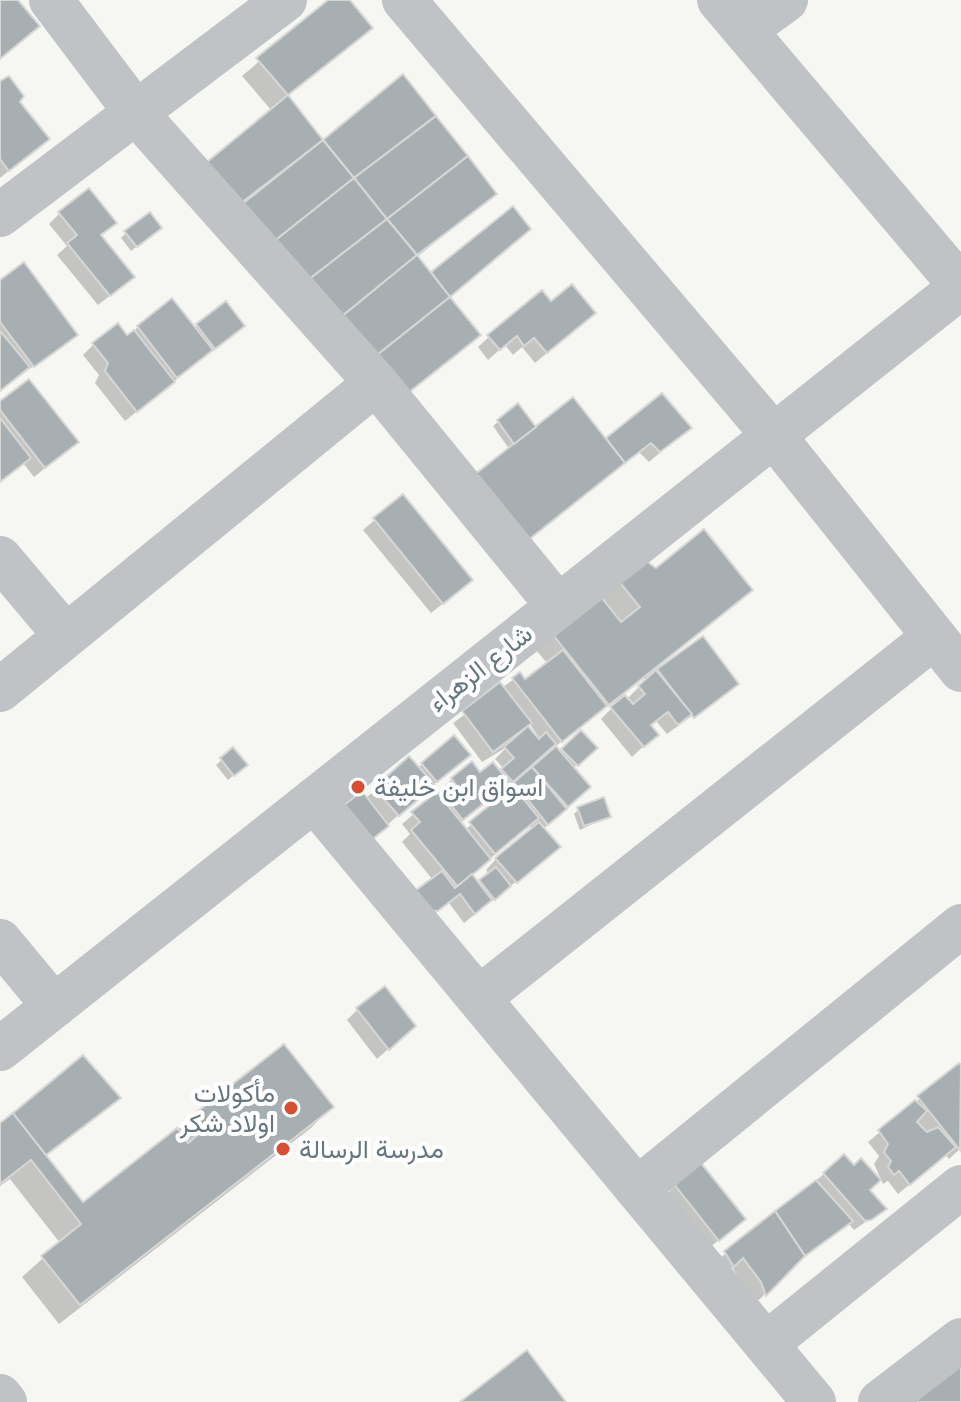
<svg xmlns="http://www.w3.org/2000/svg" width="961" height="1402" viewBox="0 0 961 1402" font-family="Raleway,Vazirmatn,sans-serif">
<rect width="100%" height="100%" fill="#f6f6f3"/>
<g fill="#0003" fill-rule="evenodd">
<path d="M332 0H348L370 27 286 97 322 143 494 194 416 258 430 275 512 209 529 229 448 298 478 335 387 411 232 217 272 111 242 76Z"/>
<path d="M0 84 48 139 0 178Z"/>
<path d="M60 213 114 223 100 236 121 287 98 305 57 255 67 246 49 224Z"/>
<path d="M126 233H154L131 251 121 238Z"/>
<path d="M0 282 75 335 0 391Z"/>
<path d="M551 304 583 323 535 363 522 347 513 355 505 345 488 360 478 347 489 337Z"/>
<path d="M197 325 238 330 125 421 95 383 99 375 83 355 94 344 127 338 138 327 194 329Z"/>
<path d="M662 396 689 428 649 462 639 452 505 559 510 450 493 426 518 406 535 430 606 441Z"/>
<path d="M0 404 65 452 34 477 23 463 0 482Z"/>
<path d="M403 496 460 590 431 613 363 530Z"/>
<path d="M656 570 750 590 656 669 658 671 703 638 736 684 667 734 656 721 649 726 645 745 632 757 601 719 616 704 614 702 591 718 556 746 560 752 581 733 595 748 573 768 578 797 543 829 547 857 464 923 449 903 425 921 433 880 402 842 410 834 402 824 436 795 441 800 446 796 441 790 452 779 500 773 504 769 495 759 507 747 482 762 453 723 514 679 525 682 548 664 535 649 619 580ZM644 678 646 680 626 700 623 695ZM529 723 538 736 536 738 526 726ZM500 791 504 796 465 830 459 823ZM529 825 533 830 496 859 486 870 489 874 478 884 471 875Z"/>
<path d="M233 750 245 765 228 780 216 765Z"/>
<path d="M409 759 417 769 422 764 463 759 349 858 365 799Z"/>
<path d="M579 809 609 816 580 830 574 814Z"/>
<path d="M358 1009 403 1036 377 1059 347 1020Z"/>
<path d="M959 1066 961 1148 949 1159 946 1155 898 1194 888 1181 883 1184 874 1164 879 1156 868 1142Z"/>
<path d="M331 1107 311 1128 59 1324 22 1277 60 1243 10 1179 0 1186V1125L107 1108 45 1156 82 1205 190 1120Z"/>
<path d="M824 1174 868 1190 884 1209 854 1230 848 1223 792 1266 755 1304 732 1267 723 1276 714 1263Z"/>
<path d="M675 1186 743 1219 707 1250 665 1196Z"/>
</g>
<g fill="#a7afb3" stroke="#d7d7d6" stroke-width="2">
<path d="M0 0H18L40 26 0 59Z"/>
<path d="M328 0H350L373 28 288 95 256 58Z"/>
<path d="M403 74 436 116 354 178 323 140Z"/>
<path d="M9 76 24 96 20 102 50 139 9 171 0 159V81Z"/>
<path d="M288 95 323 140 241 203 207 162Z"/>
<path d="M436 116 468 156 387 219 354 178Z"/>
<path d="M323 140 354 178 272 243 241 205Z"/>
<path d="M468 156 497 194 417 255 387 219Z"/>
<path d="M354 178 387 219 303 284 272 243Z"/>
<path d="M89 188 117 223 101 235 135 277 110 296 67 243 77 235 58 212Z"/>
<path d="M513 206 531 229 450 297 431 272Z"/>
<path d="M150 212 162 228 137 247 124 231Z"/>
<path d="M387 219 417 255 335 322 303 284Z"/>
<path d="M417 255 450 297 367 363 335 322Z"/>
<path d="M24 262 78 335 34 367 0 322V280Z"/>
<path d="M572 284 596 313 547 353 534 338 524 346 517 336 500 350 487 335 542 290 551 301Z"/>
<path d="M450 297 481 335 398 401 367 363Z"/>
<path d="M172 298 213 350 177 378 137 326Z"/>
<path d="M226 301 245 326 215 349 196 324Z"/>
<path d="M118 323 127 335 134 330 175 382 137 412 105 371 108 363 92 343Z"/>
<path d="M0 331 30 367 0 391Z"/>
<path d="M29 379 79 442 45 468 0 410V401Z"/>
<path d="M662 393 692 428 660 452 651 443 625 463 606 438Z"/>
<path d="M573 397 625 463 522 545 469 479Z"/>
<path d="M518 403 536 427 514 444 497 420Z"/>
<path d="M0 418 31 458 0 482Z"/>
<path d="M403 494 473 580 443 604 373 518Z"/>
<path d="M704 529 753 590 609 705 550 631 598 593 621 622 640 607 617 579 643 559 656 568Z"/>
<path d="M703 636 739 684 694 718 657 669Z"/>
<path d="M563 650 607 706 562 742 512 678 520 672 525 679Z"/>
<path d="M656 670 692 714 678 725 668 712 651 725 659 735 644 747 610 707 625 695 633 704 645 694 638 686Z"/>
<path d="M500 682 532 723 493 752 462 711Z"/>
<path d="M528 726 539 739 546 732 556 744 513 782 501 769 514 758 504 747Z"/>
<path d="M581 730 598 748 578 766 561 749Z"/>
<path d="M454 735 471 755 437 782 421 763Z"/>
<path d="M556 746 591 787 568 807 532 767Z"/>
<path d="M233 747 248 765 234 776 220 758Z"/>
<path d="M409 756 435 785 399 816 374 788Z"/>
<path d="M472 761 480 772 493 762 510 783 463 820 443 795 456 785 451 778Z"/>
<path d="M532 767 567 809 548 825 514 782Z"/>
<path d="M513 786 539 818 495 854 469 822Z"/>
<path d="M362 791 389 826 360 849 330 816Z"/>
<path d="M437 792 491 859 458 887 411 830 420 822 411 812Z"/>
<path d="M604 797 611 817 584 826 577 807Z"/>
<path d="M539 822 561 847 517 883 495 858Z"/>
<path d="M496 867 511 886 495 900 479 880Z"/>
<path d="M442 871 455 888 472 874 492 900 475 914 460 894 438 911 419 910 408 896Z"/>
<path d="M385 986 416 1026 389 1050 356 1008Z"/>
<path d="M284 1044 334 1107 80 1305 41 1256 81 1224 31 1160 0 1184V1123L13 1113 83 1202 177 1128 188 1143 200 1133 188 1119Z"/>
<path d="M83 1055 121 1098 46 1155 13 1113Z"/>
<path d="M959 1063 961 1065 960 1150 917 1096Z"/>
<path d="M915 1100 927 1111 917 1122 927 1132 938 1127 956 1147 910 1185 899 1171 894 1175 888 1167 891 1161 884 1152 888 1144 878 1130Z"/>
<path d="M844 1154 854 1165 861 1158 881 1180 870 1190 887 1209 871 1220 865 1221 823 1173Z"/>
<path d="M701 1163 746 1219 719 1241 674 1184Z"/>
<path d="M816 1180 853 1221 805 1256 775 1211Z"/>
<path d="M775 1211 805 1256 766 1296 761 1282 743 1258 734 1267 724 1251Z"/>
<path d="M527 1350 566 1402H460Z"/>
<path d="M961 1361V1402H915Z"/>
</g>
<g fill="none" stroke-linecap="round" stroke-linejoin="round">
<g stroke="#bfc3c6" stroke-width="44">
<path d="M51 0 137 114 376 383 558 606"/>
<path d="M404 0 774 436 961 670"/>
<path d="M719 0 961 286"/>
<path d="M745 30 786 0"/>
<path d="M0 215 285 0"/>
<path d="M0 558 65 635"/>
<path d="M0 690 376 383"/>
<path d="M314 800 814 1402"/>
<path d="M0 941 54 1006"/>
<path d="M479 998 934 637"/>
<path d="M0 1049 961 287"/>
<path d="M637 1189 961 926"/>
<path d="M766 1344 961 1187"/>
<path d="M0 1396 5 1402"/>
<path d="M880 1402 961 1340"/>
</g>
</g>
<g fill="#d74e32" stroke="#fff" stroke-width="3">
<circle cx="358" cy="787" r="8"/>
<circle cx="291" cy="1108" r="8"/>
<circle cx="283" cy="1149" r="8"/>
</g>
<g text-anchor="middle" stroke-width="8" stroke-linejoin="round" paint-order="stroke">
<g font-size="26" fill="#677882" stroke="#fff">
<text transform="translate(480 668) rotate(-38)" y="9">شارع الزهراء</text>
</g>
<g font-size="26" fill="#677882" stroke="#fff" text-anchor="start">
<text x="374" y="796">اسواق ابن خليفة</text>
<text x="275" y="1102" text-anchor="end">مأكولات<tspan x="275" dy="30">اولاد شكر</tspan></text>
<text x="299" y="1158">مدرسة الرسالة</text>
</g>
</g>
</svg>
